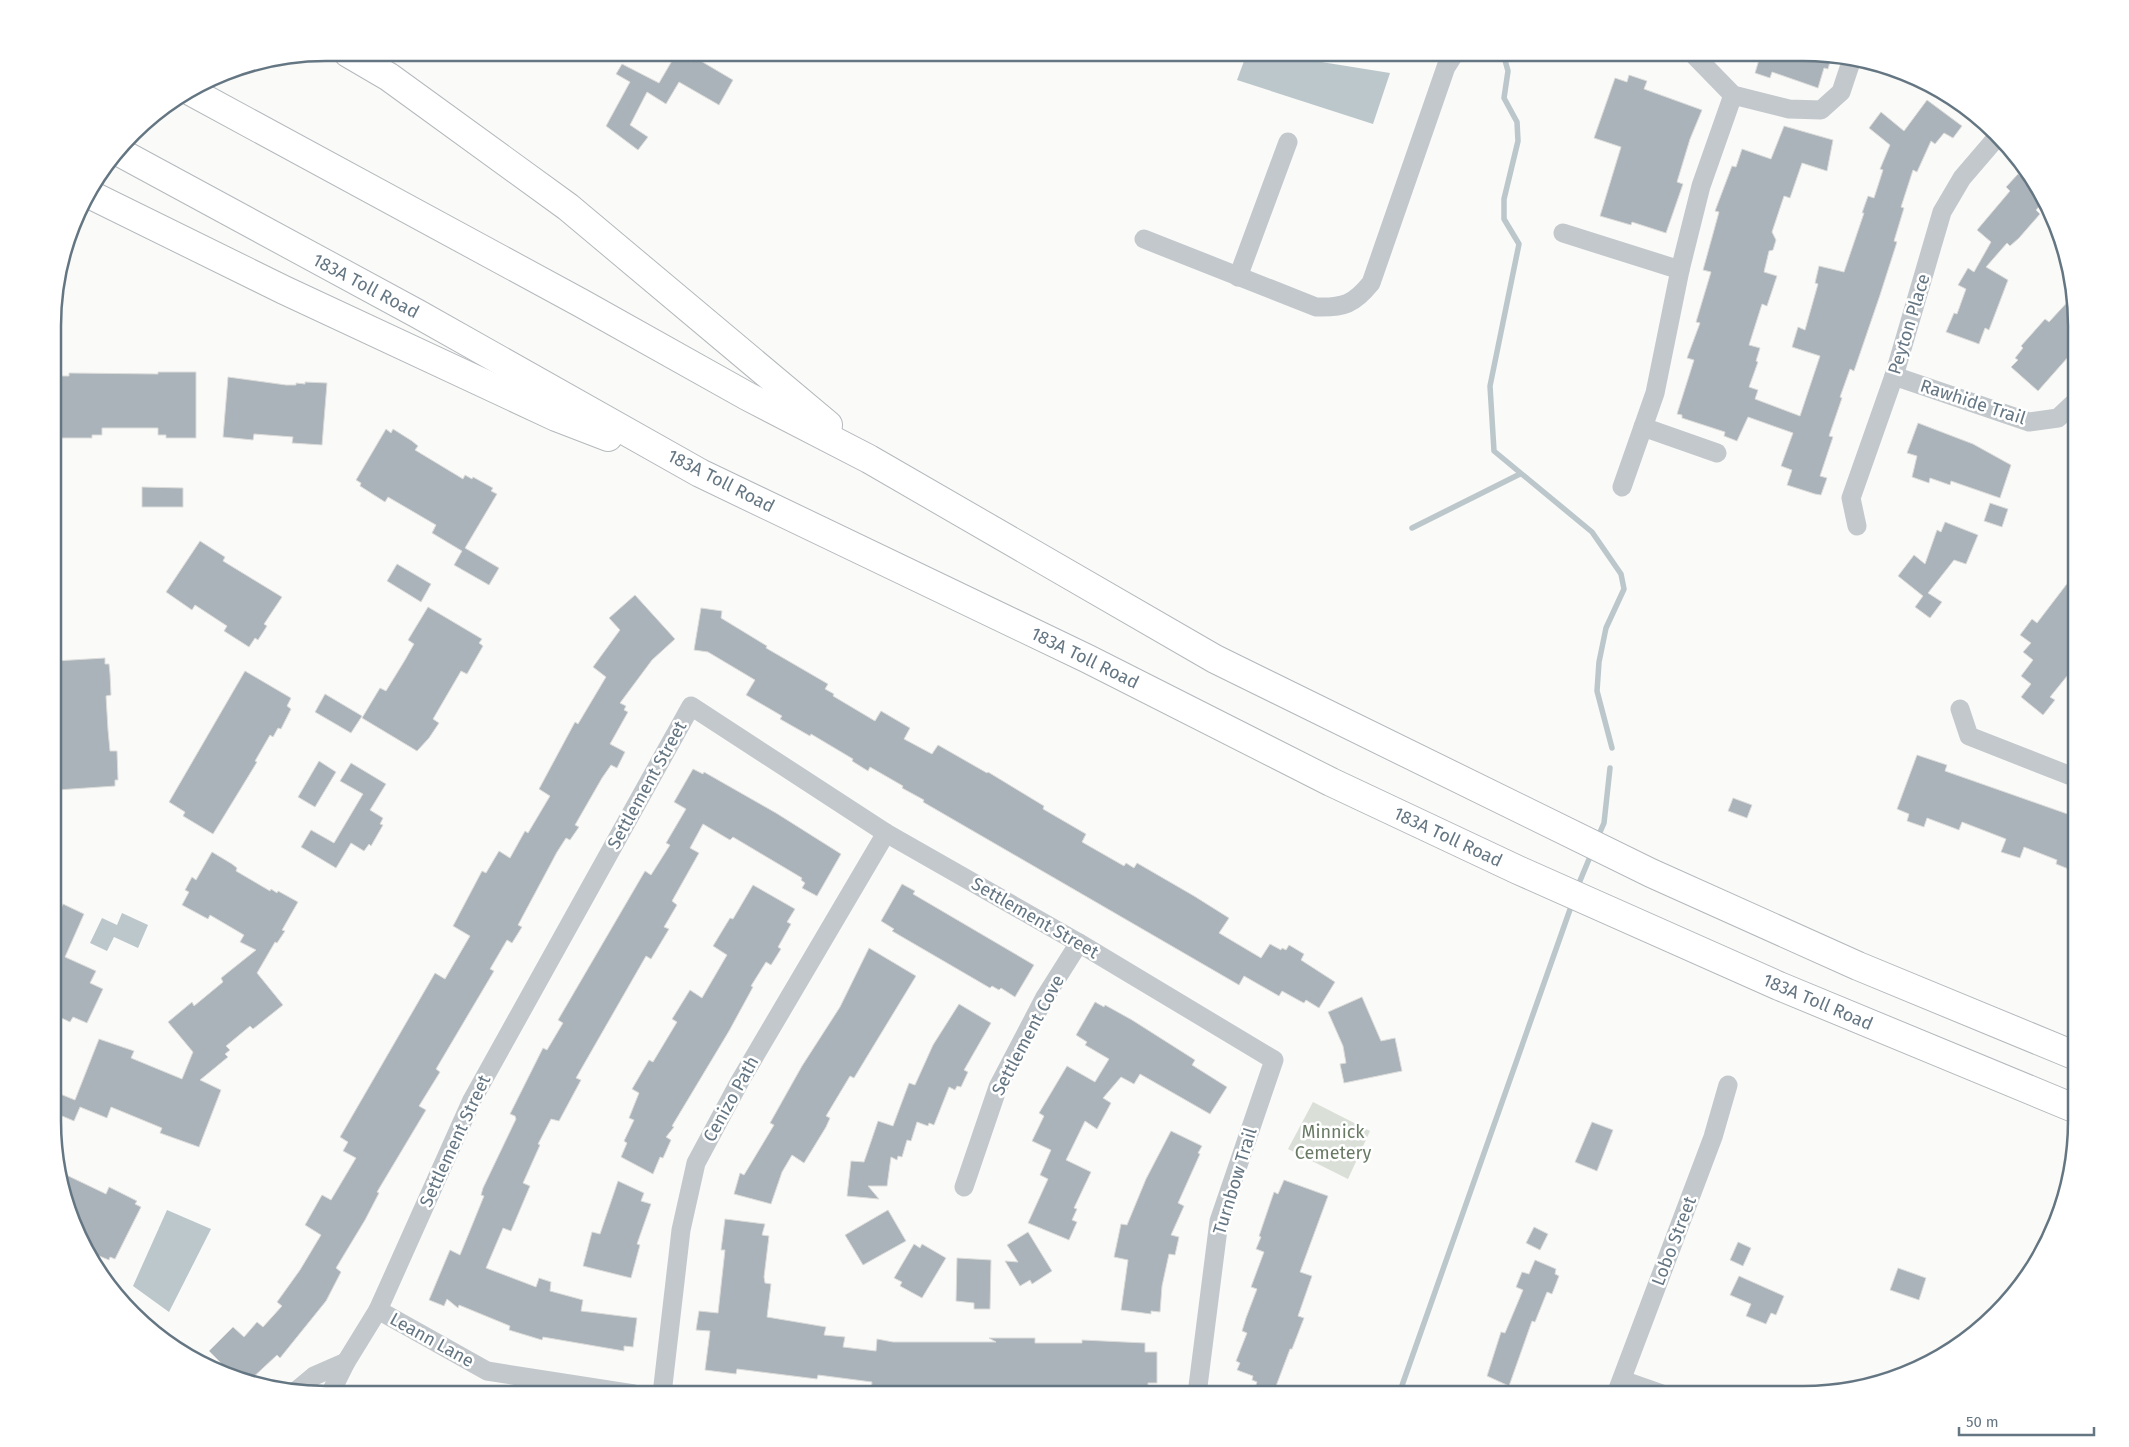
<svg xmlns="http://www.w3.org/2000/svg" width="2129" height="1447" viewBox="0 0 2129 1447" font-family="'Fira Sans',sans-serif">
<rect width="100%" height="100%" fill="#fafaf8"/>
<path fill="#dadfd7" d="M1313 1102 1370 1131 1348 1179 1288 1149Z"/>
<g fill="#bbc7cb">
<path d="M1247 53H1265L1390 73 1373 124 1237 80Z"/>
<path d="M122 913 148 925 138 948 114 937 107 951 90 943 102 918 117 925Z"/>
<path d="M167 1210 211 1229 169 1312 133 1286Z"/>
</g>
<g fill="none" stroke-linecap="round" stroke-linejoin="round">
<g stroke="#bbc7cb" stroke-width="5.5">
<path d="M1503 53 1508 71 1504 98 1517 122 1518 141 1504 199V219L1519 244 1490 386 1494 451 1592 532 1621 574 1624 589 1606 628 1599 662 1597 691 1612 748"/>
<path d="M1412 528 1520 474"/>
<path d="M1597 839 1604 823 1610 768"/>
<path d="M1577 888 1592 852"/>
<path d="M1399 1394 1573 901"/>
</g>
</g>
<g fill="#aab3b9" stroke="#dcdcda">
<path d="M1761 53H1820L1832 55 1828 69 1824 68 1818 88 1772 72 1770 78 1755 73Z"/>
<path d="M676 54 691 62 694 57 733 80 719 105 679 82 666 104 647 92 630 125 648 137 638 150 606 126 630 82 616 74 622 64 659 83Z"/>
<path d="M1629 75 1647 81 1644 89 1702 110 1690 139 1677 182 1683 184 1666 233 1632 222 1631 225 1600 216 1621 147 1594 138 1615 78 1627 82Z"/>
<path d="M1927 100 1962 126 1953 138 1944 133 1935 144 1931 141 1917 172 1913 170 1901 207 1904 208 1894 241 1897 242 1880 295 1854 371 1850 369 1840 397 1842 398 1829 436 1833 437 1820 476 1827 478 1821 495 1815 494 1787 485 1792 470 1781 466 1793 433 1748 417 1737 441 1724 436 1725 432 1682 418V415L1677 414 1694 360 1687 358 1700 323 1696 322 1711 272 1703 270 1719 212 1715 211 1732 166 1736 167 1742 149 1771 159 1784 126 1833 140 1827 171 1802 163 1790 198 1784 196 1772 232 1776 240 1773 250 1769 251 1764 272 1777 276 1767 306 1762 304 1749 345 1760 348 1756 361 1758 362 1749 387 1758 390 1755 399 1800 416 1820 356 1792 347 1798 327 1805 330 1818 284 1815 283 1819 266 1844 272 1864 213H1862L1868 196 1874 198 1883 170 1880 169 1890 145 1869 128 1881 112 1904 131Z"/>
<path d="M2018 174 2045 200 2036 210 2040 214 2019 238 2010 246 2007 243 1986 267 2008 280 1989 330 1985 328 1979 344 1946 332 1954 313 1957 314 1966 289 1958 285 1968 268 1974 272 1991 242 1977 230 2010 191 2006 187Z"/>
<path d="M2073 296 2076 309V348L2038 391 2011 367 2018 360 2015 358 2023 348 2021 346 2045 319 2049 322Z"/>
<path d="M158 372H196V438H166V435H158V428H102V435H92V438H59V376H69V373L158 374Z"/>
<path d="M228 377 286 385H296V383L305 384V382L327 383 322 445 292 443 293 437 254 434 253 440 223 437Z"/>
<path d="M1918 423 1973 444 2011 465 2000 498 1951 481 1950 485 1930 478 1929 483 1912 477 1917 456 1907 453Z"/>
<path d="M386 429 391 433 393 429 412 441 418 446 415 450 463 479 465 475 472 479 473 477 493 488 491 491 497 494 465 548 499 568 489 585 454 565 462 551 432 533 436 525 388 497 385 502 360 486 361 483 356 480Z"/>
<path d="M142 487 183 488V507H142Z"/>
<path d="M1990 503 2008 509 2002 527 1984 521Z"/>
<path d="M1945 522 1978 535 1966 564 1954 560 1928 593 1942 602 1930 618 1915 607 1923 596 1898 576 1914 555 1925 564 1937 530 1941 532Z"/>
<path d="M200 541 225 557 223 561 282 597 264 624 267 626 258 640 255 638 249 647 224 631 227 626 195 605 192 610 166 592Z"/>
<path d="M397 564 431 584 421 602 387 581Z"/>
<path d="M2076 572V638L2068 648 2076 654V665L2050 697 2055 700 2043 715 2021 697 2031 684 2021 676 2033 660 2023 652 2031 643 2020 635 2032 619 2037 623Z"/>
<path d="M635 595 675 639 652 660 620 703 626 706 624 710 628 712 610 744 625 752 617 768 611 765 602 778 575 825 579 827 570 840 566 838 557 852 518 925 522 927 512 943 507 940 490 969 494 971 436 1069 440 1072 419 1106 426 1110 377 1192 379 1193 365 1220 336 1268 341 1272 326 1301 280 1358 277 1355 248 1382 238 1380 209 1351 233 1327 244 1337 257 1322 263 1327 282 1306 277 1302 300 1270 321 1235 305 1225 322 1195 331 1200 356 1158 343 1151 348 1142 340 1137 435 973 445 979 470 936 453 926 482 871 486 873 499 851 510 858 525 831 528 833 550 796 539 789 575 722 578 724 606 677 593 667 620 630 609 618Z"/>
<path d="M428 607 482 639 479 643 483 646 467 674 461 671 433 719 439 723 429 738 417 751 362 718 380 688 386 691 405 660 414 644 408 640Z"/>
<path d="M701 608 722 611 721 618 767 646 766 648 828 684 825 689 834 694 833 696 875 721 881 711 910 728 904 739 932 754 938 745 987 773 988 772 1044 806 1043 809 1086 834 1082 842 1124 866 1126 863 1134 868 1137 863 1194 896 1229 918 1219 933 1261 958 1270 944 1281 950 1282 948 1286 950 1289 945 1304 954 1301 960 1335 982 1319 1008 1306 1000 1304 1003 1300 1001 1282 991 1279 996 1244 976 1239 985 923 802 924 800 902 788 903 786 870 767 868 771 852 761 853 759 811 734 810 736 780 719 782 716 746 695 755 680 708 652 694 650Z"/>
<path d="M105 658V664H109L110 674 111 695 106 696 108 730 110 751H117L118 780H115V786L57 790V784L55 785V661Z"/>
<path d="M245 671 291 698 287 706 291 709 281 729 278 728 273 737 270 735 255 761 257 762 213 834 183 816 185 812 169 802Z"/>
<path d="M325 694 362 716 351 733 315 712Z"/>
<path d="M1917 755 1947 765 1945 771 2076 817V872L2056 864 2057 860 2024 847 2020 858 2001 852 2006 839 1962 822 1959 830 1927 818 1924 827 1907 821 1909 814 1897 809Z"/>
<path d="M319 761 336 772 315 807 298 797Z"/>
<path d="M351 763 386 784 370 810 383 818 380 824 383 825 371 846 369 844 364 851 351 843 336 868 301 847 311 830 334 843 363 794 340 781Z"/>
<path d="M693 769 703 774 704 772 776 813 841 854 817 896 802 888 805 883 801 880 802 878 733 837 730 840 703 824 690 848 699 853 672 901 677 905 664 927 669 929 651 959 646 956 576 1078 581 1080 559 1121 551 1119 538 1144 540 1145 523 1183 530 1186 511 1231 503 1228 486 1268 536 1287 539 1278 551 1282 550 1291 583 1300 581 1311 637 1318 633 1347 624 1346V1351L543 1337 542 1340 509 1330 510 1326 459 1305 458 1308 447 1299 444 1306 429 1300 450 1250 460 1255 484 1196 481 1195 483 1188 516 1119 515 1116 510 1114 543 1048 547 1050 563 1023 558 1020 645 871 651 875 670 845 666 843 686 809 674 802Z"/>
<path d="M1733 798 1752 805 1747 818 1728 811Z"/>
<path d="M212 852 232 864 237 868 236 871 270 891 271 889 277 893 278 891 298 902 282 930 285 931 277 943 275 942 257 973 283 1005 253 1029 250 1026 226 1046 230 1050 225 1054 228 1057 200 1080 221 1090 199 1147 160 1133 162 1128 111 1107 107 1118 80 1107 74 1121 55 1113V1092L75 1100 99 1039 134 1051 131 1058 182 1079 193 1052 168 1022 192 1002 194 1006 223 982 221 978 256 950 240 942 244 935 210 915 208 919 182 905 189 892 185 890 192 877 196 880Z"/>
<path d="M902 884 915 891 913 894 1034 965 1015 997 1001 988 999 990 992 986 990 988 892 931 894 929 881 921Z"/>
<path d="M753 885 795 909 787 922 791 924 778 947 781 949 771 965 766 962 751 986 753 987 729 1031 672 1126 674 1127 666 1137 671 1140 663 1158 660 1157 653 1174 621 1157 627 1143 624 1141 634 1120 629 1118 639 1093 632 1089 649 1060 653 1062 677 1022 672 1019 690 990 702 998 727 955 713 946 730 918 733 919Z"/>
<path d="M63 904 84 914 65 957 96 971 90 983 103 989 87 1023 73 1017 70 1022 55 1015V922Z"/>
<path d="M869 948 916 976 854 1078 850 1076 826 1116 830 1118 826 1127 804 1163 792 1155 782 1172 771 1204 734 1194 740 1173 744 1175 774 1125 770 1123 802 1066 840 1007Z"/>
<path d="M1362 997 1381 1041 1395 1038 1402 1071 1344 1083 1340 1064 1346 1063 1343 1046 1328 1012Z"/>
<path d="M1095 1002 1104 1007 1105 1005 1132 1020 1195 1060 1192 1065 1227 1087 1210 1114 1140 1074 1134 1084 1121 1077 1103 1098 1111 1103 1097 1129 1085 1121 1066 1160 1091 1172 1074 1208 1077 1209 1072 1220 1077 1222 1069 1240 1028 1223 1048 1179 1040 1175 1051 1150 1032 1141 1044 1116 1039 1113 1067 1066 1095 1082 1109 1059 1085 1045 1087 1042 1076 1035Z"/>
<path d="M959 1004 991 1023 964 1070 968 1072 961 1087 957 1086 955 1090 949 1087 934 1125 929 1123 928 1126 917 1122 911 1141 907 1140 902 1157 898 1156 897 1160 891 1157 887 1186H868L879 1199 847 1196 851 1161 864 1162 878 1121 893 1126 909 1083 915 1085 933 1045Z"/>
<path d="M1592 1122 1613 1130 1597 1171 1575 1162Z"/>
<path d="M1171 1131 1202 1146 1198 1153 1200 1154 1178 1203 1184 1206 1171 1235 1179 1237 1175 1255 1169 1254 1162 1286 1160 1312 1151 1311V1314L1121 1310 1128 1260 1114 1257 1121 1224 1127 1225 1146 1179Z"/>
<path d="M60 1172 106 1194 109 1187 137 1201 135 1204 141 1207 115 1259 110 1257 109 1260 87 1251Z"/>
<path d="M1284 1180 1328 1196 1300 1272 1312 1276 1298 1316 1304 1318 1292 1349H1290L1273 1394H1253L1257 1382 1252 1380 1253 1376 1237 1370 1240 1363 1236 1361 1247 1333 1242 1331 1246 1318 1257 1289 1251 1287 1264 1252 1256 1249 1261 1237 1259 1236 1274 1192 1278 1194Z"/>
<path d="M618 1181 644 1193 641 1201 651 1204 637 1244 640 1245 631 1278 583 1266 592 1232 600 1234Z"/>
<path d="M888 1210 906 1241 863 1265 845 1235Z"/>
<path d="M725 1219 765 1224 762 1235 769 1236 764 1277 765 1283 771 1284 767 1317 826 1327 824 1335 845 1337 843 1347 876 1351 877 1339 893 1342H996L989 1338H1035V1343H1082V1340L1145 1343V1352H1157V1383H1148V1386H1117V1390H1076V1392L1019 1393V1391L999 1390V1386L951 1387V1391L902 1392 871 1390 872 1382 818 1375 817 1379 737 1369 736 1374 705 1370 710 1331 696 1330 699 1311 718 1313 725 1250H721Z"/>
<path d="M1534 1227 1548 1234 1540 1250 1526 1243Z"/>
<path d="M1028 1232 1052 1271 1032 1284 1030 1280 1020 1286 1005 1261 1018 1262 1007 1245Z"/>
<path d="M1738 1242 1751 1248 1743 1266 1730 1260Z"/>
<path d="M914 1244 920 1248 922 1244 946 1258 922 1298 900 1286 902 1282 894 1278Z"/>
<path d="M957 1258 991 1260 990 1309H974V1303L956 1301Z"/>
<path d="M1535 1260 1556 1269 1555 1274 1559 1276 1552 1294 1547 1292 1535 1322 1532 1321 1509 1386 1487 1376 1501 1332 1505 1333 1523 1290 1516 1287 1522 1272 1529 1274Z"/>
<path d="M1898 1268 1926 1278 1919 1300 1890 1290Z"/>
<path d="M1739 1276 1784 1296 1776 1315 1771 1313 1766 1324 1746 1316 1751 1304 1730 1295Z"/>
</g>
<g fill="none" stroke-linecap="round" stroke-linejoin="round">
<defs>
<g id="highway">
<path d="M348 53 389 77 568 207 828 425"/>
<path d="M192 92 581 303 747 396 869 459 1215 659 1651 873 1858 966 2076 1056"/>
<path d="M121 153 418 314 700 473 1088 659 1331 782 1518 870 1779 986 2076 1109"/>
<path d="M89 194 284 290 556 417 608 437"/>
</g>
</defs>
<use href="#highway" stroke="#b4b9bd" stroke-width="30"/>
<g stroke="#c3c8cc" stroke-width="19">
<path d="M1692 53 1733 95 1789 109 1821 110 1841 92 1852 59"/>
<path d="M1563 233 1680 270"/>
<path d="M1144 239 1316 307C1344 308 1354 304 1371 283L1446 67 1455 53"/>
<path d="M1238 277 1288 142"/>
<path d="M1894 376 2029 422 2058 418 2076 401"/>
<path d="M1643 427 1717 453"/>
<path d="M1622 487 1655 393 1680 270 1701 186 1733 95"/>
<path d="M1857 526 1851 498 1894 376 1942 212 1962 178 1998 136"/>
<path d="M1960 709 1969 736 2076 778"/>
<path d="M964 1187 998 1087 1045 997 1079 943"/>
<path d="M378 1310 487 1371 634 1394"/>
<path d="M1622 1380 1662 1394"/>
<path d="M296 1391 314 1376 346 1362"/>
<path d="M330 1394 346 1362 378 1310 472 1100 691 706 886 833 1079 943 1274 1060 1219 1221 1197 1394"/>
<path d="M662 1394 681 1230 696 1163 740 1081 886 833"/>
<path d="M1616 1394 1713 1137 1728 1085"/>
</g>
<use href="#highway" stroke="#fff" stroke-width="28"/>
</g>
<g text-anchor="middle" stroke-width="5" stroke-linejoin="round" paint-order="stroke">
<g font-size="18" fill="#657683" stroke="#fff">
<text transform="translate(366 286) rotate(28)" y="6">183A Toll Road</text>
<text transform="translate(1909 324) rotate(-73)" y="6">Peyton Place</text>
<text transform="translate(1973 402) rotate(18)" y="6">Rawhide Trail</text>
<text transform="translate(721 481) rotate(27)" y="6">183A Toll Road</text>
<text transform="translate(1085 658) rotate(26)" y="6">183A Toll Road</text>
<text transform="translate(647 785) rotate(-61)" y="6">Settlement Street</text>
<text transform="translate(1448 837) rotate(25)" y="6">183A Toll Road</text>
<text transform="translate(1035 918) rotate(30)" y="6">Settlement Street</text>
<text transform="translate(1818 1002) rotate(23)" y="6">183A Toll Road</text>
<text transform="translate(1028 1035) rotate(-62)" y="6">Settlement Cove</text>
<text transform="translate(731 1099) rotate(-61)" y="6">Cenizo Path</text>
<text transform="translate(455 1141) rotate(-65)" y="6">Settlement Street</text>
<text transform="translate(1235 1181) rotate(-73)" y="6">Turnbow Trail</text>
<text transform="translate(1674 1241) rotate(-69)" y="6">Lobo Street</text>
<text transform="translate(432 1340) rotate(29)" y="6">Leann Lane</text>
</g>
<g font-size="18" fill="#687a64" stroke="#fff">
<text x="1333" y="1138">Minnick<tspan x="1333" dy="21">Cemetery</tspan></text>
</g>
</g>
<path d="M0 0H2129V1447H0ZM326 61H1803A265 265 0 0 1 2068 326V1121A265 265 0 0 1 1803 1386H326A265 265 0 0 1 61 1121V326A265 265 0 0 1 326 61Z" fill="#fff" fill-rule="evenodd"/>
<path fill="none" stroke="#657683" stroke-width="2.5" d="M326 61H1803A265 265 0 0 1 2068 326V1121A265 265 0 0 1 1803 1386H326A265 265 0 0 1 61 1121V326A265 265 0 0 1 326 61Z"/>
<path d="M1959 1427v8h135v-8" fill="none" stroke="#657683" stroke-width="2.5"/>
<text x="1966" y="1427" font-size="15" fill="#657683" stroke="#ffffff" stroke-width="4" paint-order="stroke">50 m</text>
</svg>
